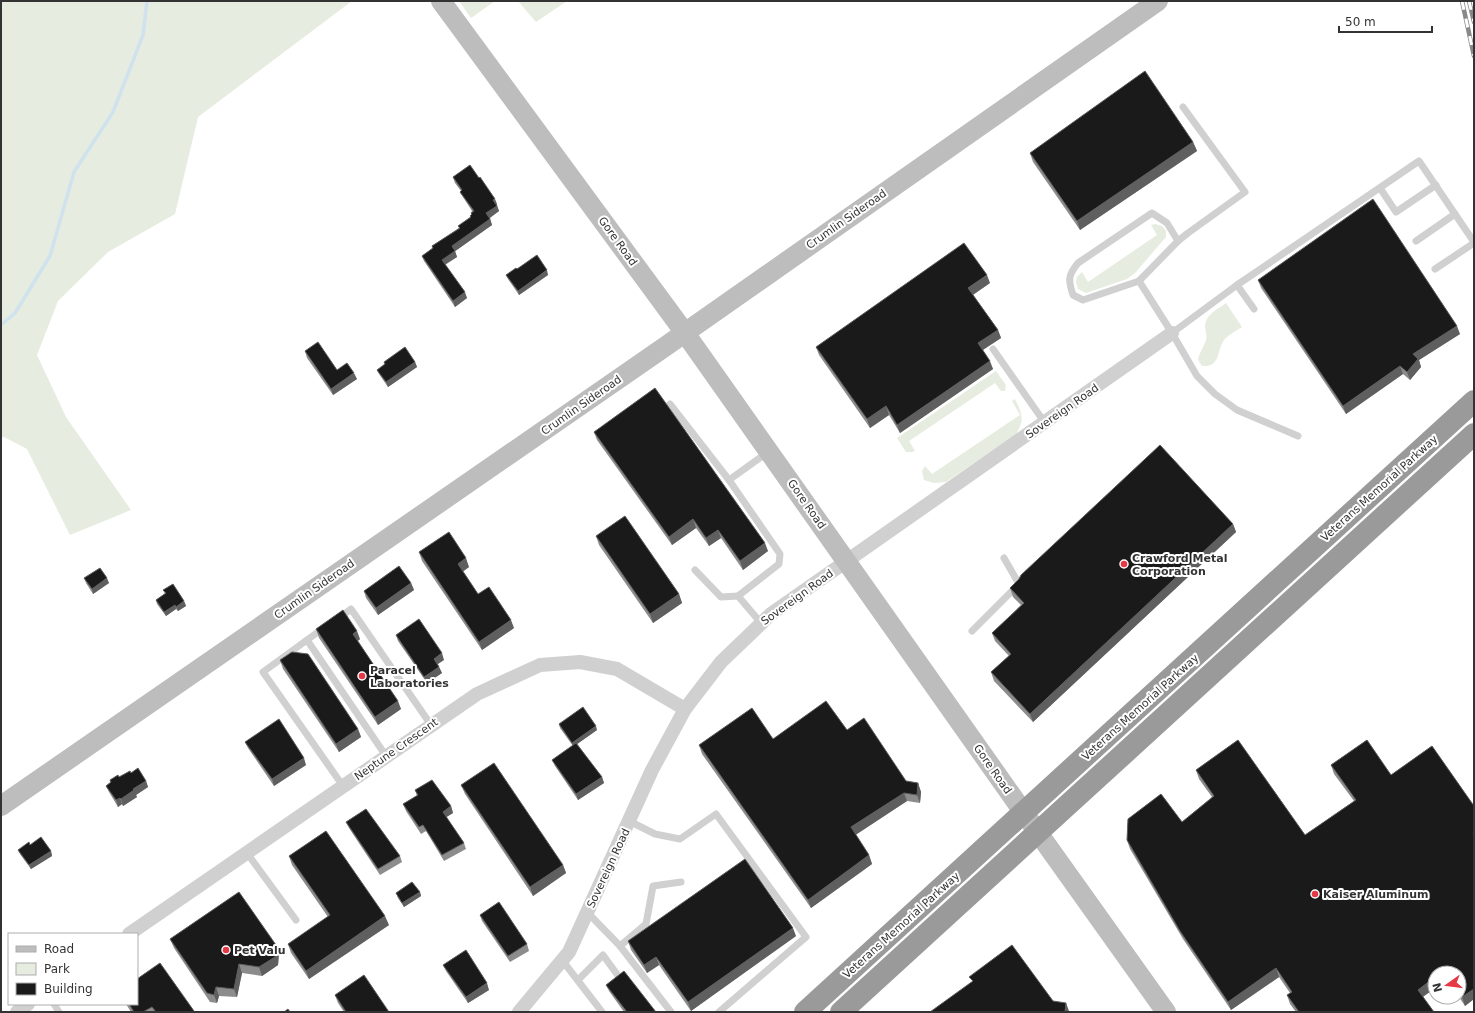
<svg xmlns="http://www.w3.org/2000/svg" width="1475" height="1013" viewBox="0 0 1475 1013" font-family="'DejaVu Sans',sans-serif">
<rect width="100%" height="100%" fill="#fff"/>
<g fill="#e6ecdf">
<path d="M1 1H352L198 117 175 214 108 252 58 301 37 355 66 417 131 510 70 535 27 449 4 437 1 438Z"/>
<path d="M459 1H495L471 18Z"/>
<path d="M518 1H567L536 22Z"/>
<path d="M1155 224 1162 226 1166 231V237L1135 273 1127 279 1086 293 1078 289 1076 282 1077 277 1082 272 1088 282 1157 235 1151 225Z"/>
<path d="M1226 303 1242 327C1236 331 1228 335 1224 340 1216 352 1221 367 1202 366L1198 360C1199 353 1204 347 1206 340 1207 336 1206 332 1205 328 1205 314 1217 310 1226 303Z"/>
<path d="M996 371 1006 385 1005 391H1001L995 383 909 441 915 451 912 452H906L897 438Z"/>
<path d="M1015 399C1022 413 1025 420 1016 434L946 482 934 483 924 480 922 471 925 466 932 474 1020 415 1012 401Z"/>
</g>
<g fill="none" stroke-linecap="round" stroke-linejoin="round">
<path stroke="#cfe2ee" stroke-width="3.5" d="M1 325 15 313 50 256 74 172 113 112 143 35 147 1"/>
<g stroke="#d0d0d0" stroke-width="7">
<path d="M1380 188 1396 212 1436 185"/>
<path d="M1152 213 1167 223 1178 241 1139 281 1083 300 1073 295C1068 280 1068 275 1078 263Z"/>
<path d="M1178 241 1188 233 1245 192 1183 107"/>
<path d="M1416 241 1455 214"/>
<path d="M1435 269 1474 243"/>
<path d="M1139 281 1172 333 1197 376 1215 394 1237 410 1298 436"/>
<path d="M1237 285 1254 309"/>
<path d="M1172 333 1237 285 1419 161 1474 242"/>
<path d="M993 349 1045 423"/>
<path d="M670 404 729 480 780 554 779 564 738 596"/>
<path d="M729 480 768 452"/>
<path d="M695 570 721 597 738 596 761 623"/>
<path d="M339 618 351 609 431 725"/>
<path d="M972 631 1019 584 1004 558"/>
<path d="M307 640 325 627"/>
<path d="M343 786 263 672 307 640 386 756"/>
<path d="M629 821 655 834 680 839 716 814 806 937 719 1012"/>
<path d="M247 853 296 920"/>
<path d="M587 912 620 946 671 1012"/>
<path d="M620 946 646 924 653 886 681 882"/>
<path d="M562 960 602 1012"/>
<path d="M578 980 603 955 619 977"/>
<path d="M54 1004 59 1012"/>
</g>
<g stroke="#d0d0d0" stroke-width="14">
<path d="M129 934 477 694 540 665 580 662 617 669 685 709"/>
<path d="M17 1012 28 1004"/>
<path d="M519 1012 569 952 652 770 685 709 721 662 771 614 1172 333"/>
</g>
<g stroke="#bdbdbd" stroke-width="20">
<path d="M441 1 685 333 1024 813 1166 1012"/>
<path d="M1 806 666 346 1158 1"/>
</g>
<g stroke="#9a9a9a" stroke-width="22">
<path d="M805 1012 1474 401"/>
<path d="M841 1012 1474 434"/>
</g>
<defs>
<g id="rail">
<path d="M1462 1 1474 56"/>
<path d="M1469 1 1474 22"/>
</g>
</defs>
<use href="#rail" stroke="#888" stroke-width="4.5"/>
<use href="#rail" stroke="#fff" stroke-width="3" stroke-dasharray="9" stroke-linecap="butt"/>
</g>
<g fill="#8c8c8c">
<path d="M1193 142 1197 151 1080 230 1033 162 1030 153Z"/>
<path d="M453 177 497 204V205L499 211 490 218 492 225 455 251 457 257 445 265 467 298 455 307 424 261 422 256 433 248 432 246 459 228 458 226 470 217V216L472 215 471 213 472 211 463 197 460 192 461 191 455 183Z"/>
<path d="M517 269 548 275 519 295 508 279 506 275Z"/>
<path d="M1258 280 1460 334 1419 360 1421 367 1410 380 1403 374 1346 414 1261 288Z"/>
<path d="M990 283 973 295 998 330 1001 338 983 350 993 369 900 433 889 415 870 428 819 355 816 347Z"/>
<path d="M305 351 337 370 357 379 333 395 307 358Z"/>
<path d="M384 362H415L417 367 388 387 379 374 377 370 385 364Z"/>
<path d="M594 432 768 551 743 570 721 538 709 546 696 528 672 545 597 440Z"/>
<path d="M1233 524 1236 532 1033 722 994 681 991 672 1009 656 995 641 992 633 1021 605 1013 597 1010 588Z"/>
<path d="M596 536 679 594 682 603 653 623 599 545Z"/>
<path d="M419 552 469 567 463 571 478 594 514 628 482 650 422 561Z"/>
<path d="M84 578 109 583 93 594 86 583Z"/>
<path d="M411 583 414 590 378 615 366 598 364 591Z"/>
<path d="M163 590 184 601 186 606 178 611 176 609 166 616 157 604 156 600 165 594Z"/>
<path d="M316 629 360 639 358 641 401 709 378 725 319 638Z"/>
<path d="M396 635 444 660 438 664 439 667 442 673 427 683 398 641Z"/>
<path d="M280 660 358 729 361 737 339 752 283 669Z"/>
<path d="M559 724 597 730 577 744 602 777 604 783 578 800 555 766 552 760 573 746 560 728Z"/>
<path d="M847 730 906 781 918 783 921 792 920 803 907 801 855 835 869 855 872 864 811 908 702 754 699 745 773 739Z"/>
<path d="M1238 740 1305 835 1354 801 1334 774 1331 765 1367 740 1391 775 1432 746 1474 806V999L1465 1006 1459 997V973H1435V988L1423 997 1434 1012H1296L1290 1004 1287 995 1290 993 1279 977 1231 1010 1183 939 1130 849 1127 840 1128 819 1161 794 1182 822 1212 797 1199 779 1196 770Z"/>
<path d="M245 742 306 765 274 786 248 748Z"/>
<path d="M131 773 146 781 148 787 136 795 137 797 123 806 122 804 118 807 109 792 106 786 111 783 110 780Z"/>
<path d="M461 785 563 865 566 873 533 896 465 794Z"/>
<path d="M415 790 451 806 453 813 446 817 464 843 466 849 444 861 426 831 421 834 406 811 403 804 417 796Z"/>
<path d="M346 822 400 856 402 862 380 875 349 828Z"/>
<path d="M18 850 51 851 52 856 31 869 20 854Z"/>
<path d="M289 856 389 925 309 979 291 953 288 944 328 917 292 865Z"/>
<path d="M420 892 421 896 404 907 398 898 396 893Z"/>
<path d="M480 915 527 944 529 951 510 962 482 921Z"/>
<path d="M796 936 691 1011 659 965 647 973 631 950 628 941Z"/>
<path d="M170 939 276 945 279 953 278 965 262 976 242 973 237 997 219 996 217 1003 210 1002 174 948Z"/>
<path d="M443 965 489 990 468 1003 446 971Z"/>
<path d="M606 985 656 1012H624L609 991Z"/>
<path d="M335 995 389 1012H344L338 1003Z"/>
<path d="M126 1004H137L194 1012H131Z"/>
</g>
<g fill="#5f5f5f">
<path d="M1193 142 1197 151 1080 230 1077 221Z"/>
<path d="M495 199 497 204 495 206 493 200Z"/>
<path d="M497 206 499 211 488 219 486 213Z"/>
<path d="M490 219 492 225 454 252 452 246Z"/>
<path d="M455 251 457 257 444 265 442 260Z"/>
<path d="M547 270 548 275 519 295 518 291Z"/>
<path d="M987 275 990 283 971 296 968 288Z"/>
<path d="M465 292 467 298 455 307 453 301Z"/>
<path d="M1457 326 1460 334 1419 360 1421 367 1410 380 1407 372 1413 354Z"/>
<path d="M998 330 1001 338 981 351 978 343Z"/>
<path d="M990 361 993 369 900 433 897 425Z"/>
<path d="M415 362 417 367 388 387 386 382Z"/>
<path d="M1400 366 1403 374 1346 414 1343 406Z"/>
<path d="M354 373 357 379 333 395 331 389Z"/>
<path d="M886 406 889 415 870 428 867 419Z"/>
<path d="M693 519 696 528 672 545 669 537Z"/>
<path d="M1233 524 1236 532 1033 722 1030 714Z"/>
<path d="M718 530 721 538 709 546 706 538Z"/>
<path d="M765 543 768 551 743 570 740 561Z"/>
<path d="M466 558 469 567 461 573 458 564Z"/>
<path d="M107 578 109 583 93 594 92 589Z"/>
<path d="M411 583 414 590 378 615 376 608Z"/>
<path d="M679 594 682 603 653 623 650 614Z"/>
<path d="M184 601 186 606 178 611 176 607Z"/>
<path d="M175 605 176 609 166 616 164 612Z"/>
<path d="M511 620 514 628 482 650 479 642Z"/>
<path d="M357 631 360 639 356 642 353 634Z"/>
<path d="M442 653 444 660 436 665 434 659Z"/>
<path d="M439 667 442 673 427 683 424 677Z"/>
<path d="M398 701 401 709 378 725 375 717Z"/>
<path d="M596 726 597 730 573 747 572 743Z"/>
<path d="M358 729 361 737 339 752 336 744Z"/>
<path d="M304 758 306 765 274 786 272 779Z"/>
<path d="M602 777 604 783 578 800 576 794Z"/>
<path d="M146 781 148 787 136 795 137 797 123 806 121 799 133 789Z"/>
<path d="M918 783 921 792 920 803 917 795Z"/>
<path d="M904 793 907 801 854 836 851 827Z"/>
<path d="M120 798 122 804 118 807 116 800Z"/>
<path d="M451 806 453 813 445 818 443 812Z"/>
<path d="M51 851 52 856 31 869 29 865Z"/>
<path d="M869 855 872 864 811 908 808 900Z"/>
<path d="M563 865 566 873 533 896 530 887Z"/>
<path d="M420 892 421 896 404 907 402 903Z"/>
<path d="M385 916 389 925 309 979 306 971Z"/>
<path d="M793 928 796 936 691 1011 688 1002Z"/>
<path d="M276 945 279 953 278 965 262 976 259 967Z"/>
<path d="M656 957 659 965 647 973 644 965Z"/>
<path d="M239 964 242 973 237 997 234 989Z"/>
<path d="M1276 968 1279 977 1231 1010 1228 1002Z"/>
<path d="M1435 977V988L1421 998 1418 990Z"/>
<path d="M487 983 489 990 468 1003 466 997Z"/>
<path d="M216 987 219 996 217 1003 214 995Z"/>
<path d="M1474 989V999L1465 1006 1462 997Z"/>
<path d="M1066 1003 1069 1011V1012H1065Z"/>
</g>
<g fill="#1a1a1a" stroke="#5f5f5f">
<path d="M1145 71 1193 142 1077 221 1030 153Z"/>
<path d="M470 165 479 178 480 177 495 199 493 200 497 206 486 213 490 219 452 246 455 251 442 260 465 292 453 301 422 256 433 248 432 246 460 228 458 226 471 217 470 216 472 214 471 213 474 211 460 192 462 190 453 177Z"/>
<path d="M1373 199 1457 326 1413 354 1418 359 1407 372 1400 366 1343 406 1258 280Z"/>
<path d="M964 243 987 275 968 288 998 330 978 343 990 361 897 425 886 406 867 419 816 347Z"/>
<path d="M537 255 547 270 518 291 506 275 516 268 517 269Z"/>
<path d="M318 342 337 370 347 363 354 373 331 389 305 351Z"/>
<path d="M405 347 415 362 386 382 377 370 385 364 384 362Z"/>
<path d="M655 388 765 543 740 561 718 530 706 538 693 519 669 537 594 432Z"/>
<path d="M1160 445 1233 524 1030 714 991 672 1011 654 992 633 1024 603 1010 588 1019 579 1021 575Z"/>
<path d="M625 516 679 594 650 614 596 536Z"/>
<path d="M449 532 466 558 458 564 478 594 489 587 511 620 479 642 419 552Z"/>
<path d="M399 566 411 583 376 608 364 591Z"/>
<path d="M100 568 107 578 92 589 84 578Z"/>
<path d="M173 584 184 601 176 607 175 605 164 612 156 600 166 593 163 590Z"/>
<path d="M343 610 357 631 353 634 398 701 375 717 316 629Z"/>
<path d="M419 619 442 653 434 659 439 667 424 677 396 635Z"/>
<path d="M292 652 308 654 358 729 336 744 280 660Z"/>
<path d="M826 701 847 730 864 718 906 781 918 783 917 795 904 793 851 827 869 855 808 900 699 745 752 708 773 739Z"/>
<path d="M583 707 596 726 572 743 559 724Z"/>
<path d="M279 719 304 758 272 779 245 742Z"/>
<path d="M1238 740 1305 835 1356 800 1331 765 1367 740 1391 775 1432 746 1474 806V832L1473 833 1474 835V989L1462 997 1459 993V973H1445L1443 971 1441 973H1435V977L1418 990 1434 1012H1299L1287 995 1292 992 1276 968 1228 1002 1180 931 1127 840 1128 819 1161 794 1182 822 1214 796 1196 770Z"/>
<path d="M576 743 602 777 576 794 552 760Z"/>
<path d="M494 763 563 865 530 887 461 785Z"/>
<path d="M138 768 146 781 133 789 134 790 121 799 120 798 116 800 106 786 111 782 110 780 118 775 119 777 130 771 131 773Z"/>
<path d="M432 780 451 806 443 812 464 843 442 855 423 825 419 827 403 804 418 795 415 790Z"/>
<path d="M366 809 400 856 378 869 346 822Z"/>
<path d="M326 831 385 916 306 971 288 944 330 915 289 856Z"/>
<path d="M41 837 51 851 29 865 18 850 29 842 30 845Z"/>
<path d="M745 859 793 928 688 1002 656 957 644 965 628 941Z"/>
<path d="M412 882 420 892 402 903 396 893Z"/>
<path d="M239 892 276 945 275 957 259 967 239 964 234 989 216 987 214 995 207 993 170 939Z"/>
<path d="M499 902 527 944 508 956 480 915Z"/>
<path d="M1012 945 1053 1001 1066 1003 1065 1012H930L973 981 969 977Z"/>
<path d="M466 950 487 983 466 997 443 965Z"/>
<path d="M160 963 194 1011 193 1012H156L152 1007 143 1012H134L129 1004H137V979Z"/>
<path d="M624 971 656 1012H627L606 985Z"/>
<path d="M364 975 389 1012H346L335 995Z"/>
<path d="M288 1009 290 1012H284Z"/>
</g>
<g fill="#e63946" stroke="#fff" stroke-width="1.5">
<circle cx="1124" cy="564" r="4"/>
<circle cx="362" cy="676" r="4"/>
<circle cx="1315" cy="894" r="4"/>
<circle cx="226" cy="950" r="4"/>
</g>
<g text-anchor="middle" stroke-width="4" stroke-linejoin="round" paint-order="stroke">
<g font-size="11" fill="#333" stroke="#fff">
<text transform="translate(846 219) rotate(-35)" y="4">Crumlin Sideroad</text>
<text transform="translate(618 241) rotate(54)" y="4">Gore Road</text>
<text transform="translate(581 405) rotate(-35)" y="4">Crumlin Sideroad</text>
<text transform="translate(1062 411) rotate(-35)" y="4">Sovereign Road</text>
<text transform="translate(1379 488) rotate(-42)" y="4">Veterans Memorial Parkway</text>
<text transform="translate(807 504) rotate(55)" y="4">Gore Road</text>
<text transform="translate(314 589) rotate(-35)" y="4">Crumlin Sideroad</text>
<text transform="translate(797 597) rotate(-36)" y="4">Sovereign Road</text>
<text transform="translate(1140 707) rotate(-42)" y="4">Veterans Memorial Parkway</text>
<text transform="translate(396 749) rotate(-35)" y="4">Neptune Crescent</text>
<text transform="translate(993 769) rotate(55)" y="4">Gore Road</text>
<text transform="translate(608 868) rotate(-65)" y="4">Sovereign Road</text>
<text transform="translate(901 925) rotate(-42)" y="4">Veterans Memorial Parkway</text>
</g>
<g font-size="11" font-weight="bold" fill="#333" stroke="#fff" text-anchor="start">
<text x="1132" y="562">Crawford Metal<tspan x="1132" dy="13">Corporation</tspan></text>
<text x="370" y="674">Paracel<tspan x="370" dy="13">Laboratories</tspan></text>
<text x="1323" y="898">Kaiser Aluminum</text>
<text x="234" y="954">Pet Valu</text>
</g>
</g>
<rect width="1475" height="1013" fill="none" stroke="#333333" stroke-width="4"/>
<rect x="8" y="933" width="130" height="72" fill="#ffffff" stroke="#adadad"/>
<rect x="16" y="946" width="20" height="6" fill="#bdbdbd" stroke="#adadad"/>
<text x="44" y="953" font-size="12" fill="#333333">Road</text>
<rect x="16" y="963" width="20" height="12" fill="#e6ecdf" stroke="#adadad"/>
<text x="44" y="973" font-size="12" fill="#333333">Park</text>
<rect x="16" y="983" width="20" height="12" fill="#1a1a1a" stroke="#adadad"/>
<text x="44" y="993" font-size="12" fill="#333333">Building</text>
<g transform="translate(1447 985) rotate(256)"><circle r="19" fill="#ffffff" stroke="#adadad"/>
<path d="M0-3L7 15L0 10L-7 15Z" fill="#e63946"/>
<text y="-6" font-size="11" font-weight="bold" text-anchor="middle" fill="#333333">N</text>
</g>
<path d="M1339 26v6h93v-6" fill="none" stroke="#333333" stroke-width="2"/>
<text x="1345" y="26" font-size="12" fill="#333333" stroke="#ffffff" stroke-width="3" paint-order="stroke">50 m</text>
</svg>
